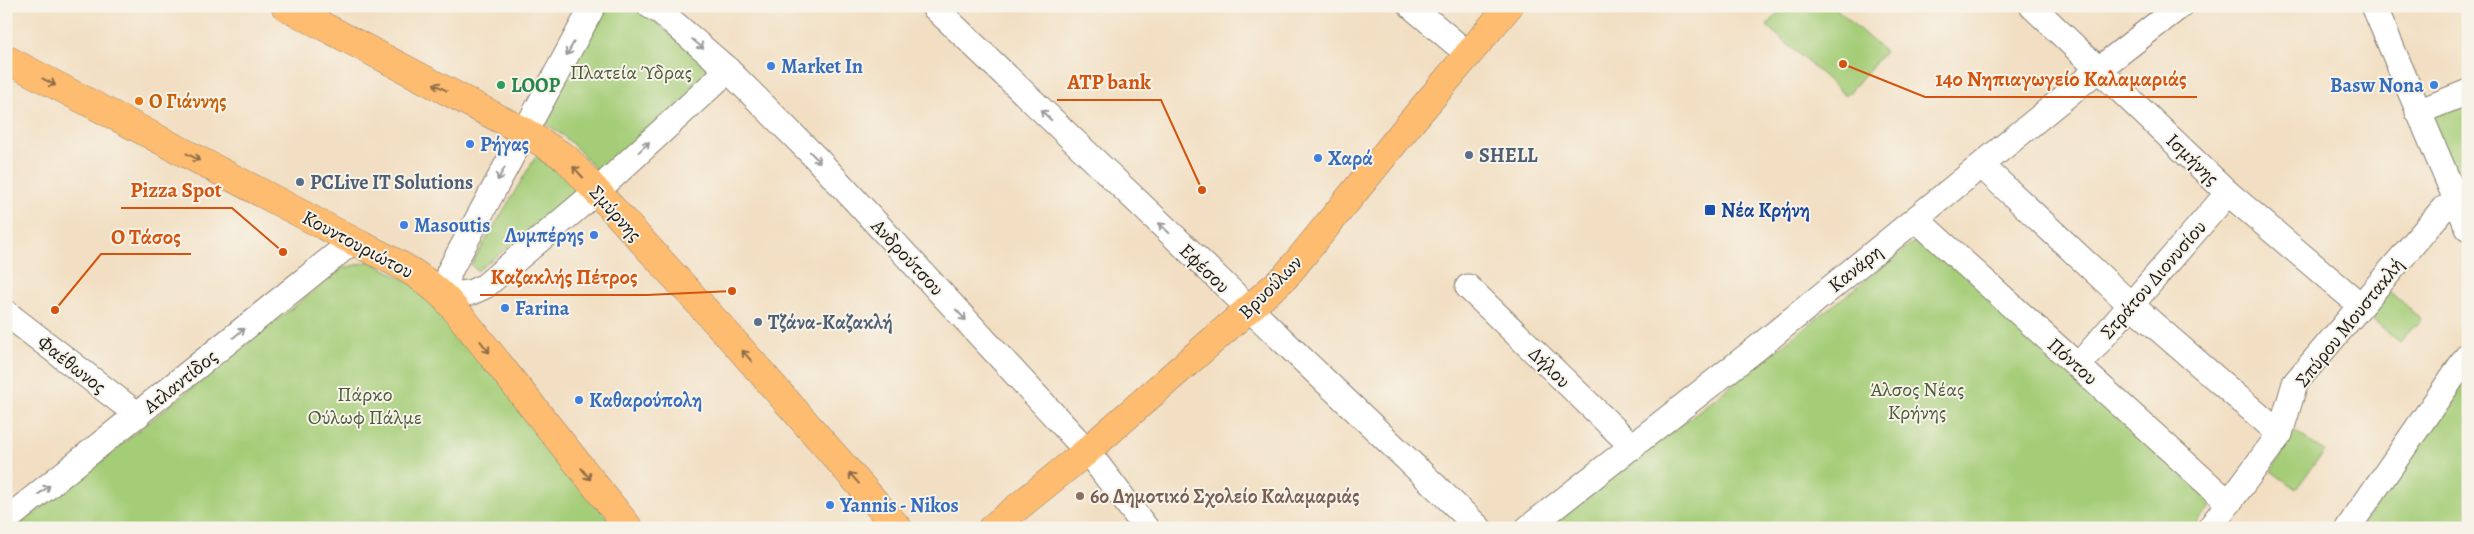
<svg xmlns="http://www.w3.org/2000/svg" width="2474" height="534" viewBox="0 0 2474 534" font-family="Alegreya,serif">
<rect width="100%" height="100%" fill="#f7f3e8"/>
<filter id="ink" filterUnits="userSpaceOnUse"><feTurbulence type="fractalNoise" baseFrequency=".02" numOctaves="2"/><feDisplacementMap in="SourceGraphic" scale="10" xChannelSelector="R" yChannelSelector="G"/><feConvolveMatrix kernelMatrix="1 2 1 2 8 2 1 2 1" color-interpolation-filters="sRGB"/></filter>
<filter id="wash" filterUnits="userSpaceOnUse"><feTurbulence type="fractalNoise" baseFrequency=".0096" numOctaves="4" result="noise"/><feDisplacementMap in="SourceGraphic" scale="20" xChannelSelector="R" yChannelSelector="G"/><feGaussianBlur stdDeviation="1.12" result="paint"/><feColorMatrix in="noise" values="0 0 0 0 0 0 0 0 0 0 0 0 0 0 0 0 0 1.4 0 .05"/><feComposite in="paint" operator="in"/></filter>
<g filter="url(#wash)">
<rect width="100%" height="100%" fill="#f2dfc3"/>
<g fill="#a5cd78" stroke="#60744a">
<path d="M604 6H631L647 15 716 72 600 175C582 152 565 134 539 120Z"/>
<path d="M1784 6H1833L1885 52 1846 96 1767 26Z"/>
<path d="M2468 97V194L2463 195 2429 114Z"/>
<path d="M536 156 567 177 581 191 477 271 471 265Z"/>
<path d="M1922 236 2216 500 2193 528H1549Z"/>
<path d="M370 261 434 296 615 528H16L341 269Z"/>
<path d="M2388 290 2421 319 2400 342 2366 314Z"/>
<path d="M2468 368V528H2361Z"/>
<path d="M2290 428 2324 451 2296 489 2271 471 2283 453Z"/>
</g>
</g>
<g filter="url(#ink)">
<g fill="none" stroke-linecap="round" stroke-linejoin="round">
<defs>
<g id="minor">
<path d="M593 6 456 259 449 272 445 297 472 292 485 286 596 192 728 70"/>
<path d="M650 6 661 12 728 70 817 159 1087 451 1146 528"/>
<path d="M933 6 1479 528"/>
<path d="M1411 6 1468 54"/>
<path d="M2032 6 2228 193 2360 305"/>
<path d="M2374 6 2468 228"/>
<path d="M2418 112 2468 92"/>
<path d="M1982 166 2130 304 2280 434"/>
<path d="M1916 219 2229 503"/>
<path d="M1468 287 1633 447"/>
<path d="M6 313 138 415"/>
<path d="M2078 366 2228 193"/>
<path d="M6 520 353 241"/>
<path d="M1528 528 1756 349 2099 69 2180 6"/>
<path d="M2210 528 2280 434 2295 383 2443 209 2468 201"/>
<path d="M2348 528 2468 355"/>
</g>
<g id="major">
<path d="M285 6 525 132 566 158 729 336 898 528"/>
<path d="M6 59 353 241C391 260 427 275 455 309L629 528"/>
<path d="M992 528 1087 451 1285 277 1412 121 1509 6"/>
</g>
</defs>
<use href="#minor" stroke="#877e70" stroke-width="27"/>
<use href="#major" stroke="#877e70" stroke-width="29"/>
<use href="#minor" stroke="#fff" stroke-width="25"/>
<use href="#major" stroke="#febc70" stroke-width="28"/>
</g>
<defs><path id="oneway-shaft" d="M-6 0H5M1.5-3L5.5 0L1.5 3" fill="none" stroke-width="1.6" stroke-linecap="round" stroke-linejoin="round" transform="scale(1.25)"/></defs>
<g stroke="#999">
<use href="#oneway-shaft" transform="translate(698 44) rotate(40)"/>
<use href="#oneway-shaft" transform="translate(570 49) rotate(119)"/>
<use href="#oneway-shaft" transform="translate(1046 115) rotate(-136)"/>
<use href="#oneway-shaft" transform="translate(644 147) rotate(-43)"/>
<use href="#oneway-shaft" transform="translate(815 157) rotate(46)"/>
<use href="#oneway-shaft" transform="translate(501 174) rotate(119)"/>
<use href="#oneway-shaft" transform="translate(1164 228) rotate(-136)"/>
<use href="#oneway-shaft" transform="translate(961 315) rotate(47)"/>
<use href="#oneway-shaft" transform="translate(239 333) rotate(-39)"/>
<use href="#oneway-shaft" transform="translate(44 490) rotate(-38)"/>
</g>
<g stroke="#8d6c46">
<use href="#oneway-shaft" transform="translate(49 82) rotate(28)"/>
<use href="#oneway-shaft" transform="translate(440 87) rotate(-152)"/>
<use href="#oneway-shaft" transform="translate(193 157) rotate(28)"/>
<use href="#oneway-shaft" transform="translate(578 172) rotate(-133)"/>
<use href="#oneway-shaft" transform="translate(485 347) rotate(52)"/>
<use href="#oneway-shaft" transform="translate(747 356) rotate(-131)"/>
<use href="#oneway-shaft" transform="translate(586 474) rotate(51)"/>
<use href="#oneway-shaft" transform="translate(854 478) rotate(-131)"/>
</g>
</g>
<g fill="#3f7fe0" stroke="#f7f3e8" stroke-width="2">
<circle cx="771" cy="66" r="5"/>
<circle cx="2434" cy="85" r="5"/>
<circle cx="470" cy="144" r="5"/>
<circle cx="1318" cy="158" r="5"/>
<circle cx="404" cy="225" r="5"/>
<circle cx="594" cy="235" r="5"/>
<circle cx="505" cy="308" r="5"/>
<circle cx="579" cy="400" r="5"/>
<circle cx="830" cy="505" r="5"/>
</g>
<circle fill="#2e9e5b" stroke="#f7f3e8" stroke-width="2" cx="501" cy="85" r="5"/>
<circle fill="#e8710a" stroke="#f7f3e8" stroke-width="2" cx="139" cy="101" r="5"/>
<g fill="#5c6f8a" stroke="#f7f3e8" stroke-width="2">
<circle cx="1469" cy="155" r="5"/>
<circle cx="300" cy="182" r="5"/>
<circle cx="758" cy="322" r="5"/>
</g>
<rect fill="#1a4fb4" stroke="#f7f3e8" stroke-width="2" x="1704" y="204" width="12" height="12" rx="2.5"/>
<circle fill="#8d6e63" stroke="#f7f3e8" stroke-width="2" cx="1080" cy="496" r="5"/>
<g text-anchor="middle" stroke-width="4" stroke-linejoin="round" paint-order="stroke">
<g font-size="20" font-weight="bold" fill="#366cbe" stroke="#f7f3e8" text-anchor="start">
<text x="781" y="73">Market In</text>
<text x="2424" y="92" text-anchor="end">Basw Nona</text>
<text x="480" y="151">Ρήγας</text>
<text x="1328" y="165">Χαρά</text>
<text x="414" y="232">Masoutis</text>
<text x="584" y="242" text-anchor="end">Λυμπέρης</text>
<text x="515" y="315">Farina</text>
<text x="589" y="407">Καθαρούπολη</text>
<text x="840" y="512">Yannis - Nikos</text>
</g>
<g font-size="20" fill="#4c5a3c" stroke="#f7f3e8">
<text x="631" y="79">Πλατεία Ύδρας</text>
<text x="1917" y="396">Άλσος Νέας<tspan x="1917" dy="23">Κρήνης</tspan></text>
<text x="365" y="401">Πάρκο<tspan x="365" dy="23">Ούλωφ Πάλμε</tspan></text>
</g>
<g font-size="20" font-weight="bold" fill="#27864d" stroke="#f7f3e8" text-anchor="start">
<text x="511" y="92">LOOP</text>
</g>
<g font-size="20" font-weight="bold" fill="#c56008" stroke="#f7f3e8" text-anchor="start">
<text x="149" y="108">Ο Γιάννης</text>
</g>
<g font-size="20" font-weight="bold" fill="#4e5e75" stroke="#f7f3e8" text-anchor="start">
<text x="1479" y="162">SHELL</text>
<text x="310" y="189">PCLive IT Solutions</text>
<text x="768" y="329">Τζάνα-Καζακλή</text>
</g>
<g font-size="20" fill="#1c1c1c" stroke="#f7f3e8">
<text transform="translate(2193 159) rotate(44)" y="7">Ισμήνης</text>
<text transform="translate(616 213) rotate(48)" y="7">Σμύρνης</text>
<text transform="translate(358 244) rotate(28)" y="7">Κουντουριώτου</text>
<text transform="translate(908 257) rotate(47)" y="7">Ανδρούτσου</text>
<text transform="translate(1205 268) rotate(44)" y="7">Εφέσου</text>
<text transform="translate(1855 268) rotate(-39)" y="7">Κανάρη</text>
<text transform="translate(2153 279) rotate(-49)" y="7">Στράτου Διονυσίου</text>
<text transform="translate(1270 287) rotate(-45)" y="7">Βρυούλων</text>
<text transform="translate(2349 322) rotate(-51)" y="7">Σπύρου Μουστακλή</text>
<text transform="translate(2073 361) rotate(42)" y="7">Πόντου</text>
<text transform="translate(72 364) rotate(38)" y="7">Φαέθωνος</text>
<text transform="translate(1550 367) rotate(44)" y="7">Δήλου</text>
<text transform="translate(180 381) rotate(-39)" y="7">Ατλαντίδος</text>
</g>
<g font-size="20" font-weight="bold" fill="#164399" stroke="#f7f3e8" text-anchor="start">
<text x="1721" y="217">Νέα Κρήνη</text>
</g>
<g font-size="20" font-weight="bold" fill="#785e54" stroke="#f7f3e8" text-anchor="start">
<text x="1090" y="503">6ο Δημοτικό Σχολείο Καλαμαριάς</text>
</g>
</g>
<path fill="none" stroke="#d4530e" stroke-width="2" d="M1843 64L1925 97H2197M1202 190L1161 100H1057M283 252L232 208H121M55 310L101 254H191M732 291L647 295H480"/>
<g fill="#d4530e" stroke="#f7f3e8" stroke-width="2">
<circle cx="1843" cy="64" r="5"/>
<circle cx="1202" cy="190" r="5"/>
<circle cx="283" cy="252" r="5"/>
<circle cx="55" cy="310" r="5"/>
<circle cx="732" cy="291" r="5"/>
</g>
<g font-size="21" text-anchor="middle" font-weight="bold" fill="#d4530e" stroke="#f7f3e8" stroke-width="4" stroke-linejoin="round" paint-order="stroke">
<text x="2061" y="86">14ο Νηπιαγωγείο Καλαμαριάς</text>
<text x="1109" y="89">ATP bank</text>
<text x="176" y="197">Pizza Spot</text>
<text x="146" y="244">Ο Τάσος</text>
<text x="564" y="284">Καζακλής Πέτρος</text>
</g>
<rect width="2474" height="534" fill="none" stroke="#f7f3e8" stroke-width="25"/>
</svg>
